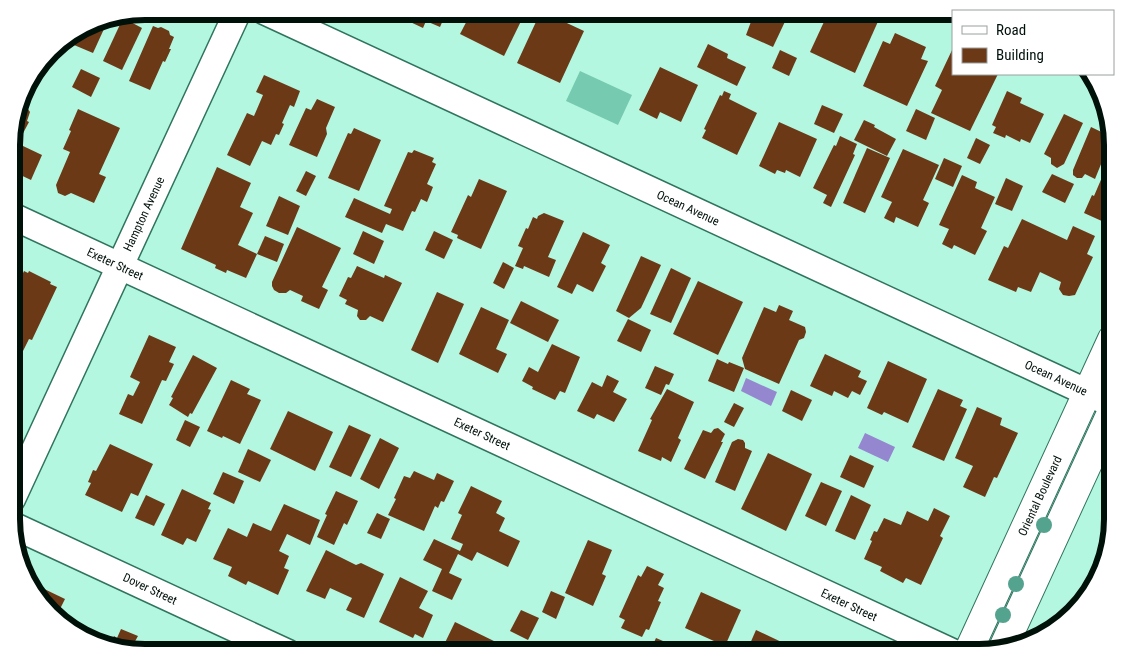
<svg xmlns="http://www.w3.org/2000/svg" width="1124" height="664" viewBox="0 0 1124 664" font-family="'Roboto Condensed',sans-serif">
<rect width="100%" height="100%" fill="#b4f7e0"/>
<path fill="#76caaf" d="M580 71 632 95 618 125 566 101Z"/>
<g fill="#9487d0">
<path d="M746 378 777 392 771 406 741 391Z"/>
<path d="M865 433 895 447 888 462 858 448Z"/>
</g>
<g fill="#6c3917">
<path d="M403 11H447L440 27 426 21 423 28 406 20 409 14Z"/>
<path d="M472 11H526L504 56 460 34Z"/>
<path d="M541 11 584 31 560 83 517 63Z"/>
<path d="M656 11H677L672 23 654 15Z"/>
<path d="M692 11H720L715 22Z"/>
<path d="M755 11H790L773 47 746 35Z"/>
<path d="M829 11H868L880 17 855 73 810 52Z"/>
<path d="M109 18 93 53 74 45 82 29 94 21Z"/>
<path d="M123 18 142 28 122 70 103 61Z"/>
<path d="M153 26 158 28 161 27 169 31 170 35 174 37 169 49H171L165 62 163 61 150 90 129 81Z"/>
<path d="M895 33 926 47 921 59 928 61 907 106 863 86 883 41 890 44Z"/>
<path d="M708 44 728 54 727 58 746 67 737 86 697 67Z"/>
<path d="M953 48V74H998L970 131 931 113 942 90 935 86Z"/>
<path d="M780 50 797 58 789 76 772 68Z"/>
<path d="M660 67 698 85 681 122 660 112 657 119 639 110Z"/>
<path d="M81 69 100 78 91 97 72 87Z"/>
<path d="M264 75 300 91 294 107 290 105 282 123 284 124 279 135 276 134 271 145 262 141 250 166 227 155 247 113 254 116 263 95 256 92Z"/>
<path d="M33 76 22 99 21 98 25 85Z"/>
<path d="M724 91 731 94 729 99 757 113 737 155 702 138 706 130 704 129 720 95 722 96Z"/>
<path d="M1007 91 1022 98 1020 103 1044 114 1030 143 1021 139 1020 142 1006 135 1005 138 993 133 996 127 992 125Z"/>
<path d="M317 99 335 107 326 128 327 134 317 157 289 145 306 108 311 110Z"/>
<path d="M822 105 843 114 834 133 814 124Z"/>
<path d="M24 107 28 109 30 112 27 121 29 122 12 154V128L17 111Z"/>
<path d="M78 109 120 128 99 174 106 177 94 203 71 193 65 196 58 193 56 185 70 152 63 149 71 131 69 130Z"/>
<path d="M916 109 935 118 926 140 906 131Z"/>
<path d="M1064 114 1083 123 1064 164 1057 168 1051 164V158L1044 154Z"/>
<path d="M864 120 875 125 874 127 896 139 887 156 854 140Z"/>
<path d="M779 122 817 139 800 177 786 170 785 173 777 170 775 174 759 166Z"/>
<path d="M1091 127 1112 137 1095 179 1085 174 1082 178H1077L1073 175V170Z"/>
<path d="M354 128 381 140 359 191 328 178 348 133 351 134Z"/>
<path d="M840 136 857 144 853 154 855 155 831 207 823 203 827 195 813 188 834 145 836 146Z"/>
<path d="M976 138 990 145 980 164 967 158Z"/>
<path d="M23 146 42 155 31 180 12 171Z"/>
<path d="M867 148 890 158 865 213 843 203Z"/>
<path d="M903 149 939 165 923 200 929 203 918 227 896 217 894 223 884 218 892 202 881 197Z"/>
<path d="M414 150 434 158 432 162 436 164 427 184 433 187 427 202 421 199 415 212 412 211 403 231 386 224 382 233 345 217 354 198 390 214 392 209 384 206 408 152 412 153Z"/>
<path d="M1112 154V206L1111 205 1104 222 1084 213 1092 195 1094 196Z"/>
<path d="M944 158 962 166 953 187 935 179Z"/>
<path d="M217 167 251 183 240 207 253 213 238 245 257 254 246 278 227 270 226 273 215 268 216 265 181 249Z"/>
<path d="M306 171 316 176 306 196 296 191Z"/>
<path d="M1052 174 1074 184 1065 203 1042 192Z"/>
<path d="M962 175 977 182 975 188 995 197 981 228 987 231 975 255 954 245 952 249 942 244 949 229 939 225Z"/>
<path d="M1006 178 1023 186 1012 211 995 204Z"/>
<path d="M479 179 507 191 481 249 457 238 458 235 451 232 468 195 471 197Z"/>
<path d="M279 196 300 206 288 235 266 226Z"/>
<path d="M544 213 564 221 548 257 556 260 549 277 524 266 523 269 515 266 523 248 518 246 526 228 528 229 533 217 537 219 538 216Z"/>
<path d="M1022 219 1067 240 1073 226 1095 236 1087 254 1093 257 1075 295 1069 296 1063 295 1059 289 1061 282 1040 272 1031 292 1018 287 1016 292 988 280 1004 246 1008 248Z"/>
<path d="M297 227 341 248 322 287 328 290 319 309 301 301 303 296 290 290 286 293H279L274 290 272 286V282Z"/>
<path d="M363 231 384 241 374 264 353 254Z"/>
<path d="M434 231 453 240 444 259 425 250Z"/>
<path d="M583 232 610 245 601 263 606 266 593 292 577 284 572 294 557 287Z"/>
<path d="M265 236 284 244 277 262 257 254Z"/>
<path d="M641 256 661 265 641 308 629 318 616 311Z"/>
<path d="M503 262 514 268 504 289 493 283Z"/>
<path d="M357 266 384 278 385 275 402 283 383 322 370 316 366 320H360L357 316 358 310 345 304 347 300 339 296 348 277 351 278Z"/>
<path d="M671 268 691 278 671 323 650 314Z"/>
<path d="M24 271 28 273 29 271 51 282 50 284 57 287 32 340 29 339 23 351 17 353 12 351V296Z"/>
<path d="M698 281 743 302 718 355 673 334Z"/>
<path d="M437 292 464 304 438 363 411 350Z"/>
<path d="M521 301 559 320 548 342 510 323Z"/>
<path d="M779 305 793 311 789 320 805 327 806 332 804 338 799 340 779 384 745 369 742 358 764 307 776 312Z"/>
<path d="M481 307 509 320 496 349 507 354 498 373 459 354Z"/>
<path d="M628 319 651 330 641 352 617 341Z"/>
<path d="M149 335 176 347 169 362 174 364 166 381 162 380 142 424 119 414 128 394 133 396 140 382 130 377Z"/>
<path d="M552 344 580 357 565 393 560 391 555 400 532 389 533 387 522 381 529 367 538 372Z"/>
<path d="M825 354 861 371 858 377 867 381 860 395 852 391 848 398 834 391 832 396 810 386Z"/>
<path d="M193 355 217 368 192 414 190 413 188 417 169 405 173 398 171 397Z"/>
<path d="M717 359 728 364 729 362 744 368 734 392 708 381Z"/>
<path d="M888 361 927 379 908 423 884 412 882 415 867 408Z"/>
<path d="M655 366 674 374 669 385 666 384 661 395 645 388Z"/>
<path d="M607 375 619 381 613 392 627 399 614 422 597 414 594 419 577 411 592 382 602 387Z"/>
<path d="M231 380 250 389 247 394 261 400 240 444 223 436 222 438 207 431Z"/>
<path d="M667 389 694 402 678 438 681 440 671 462 662 457 661 461 638 451 652 420 650 419Z"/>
<path d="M938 389 963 400 960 406 967 409 944 461 912 447Z"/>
<path d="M791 390 812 400 802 421 782 411Z"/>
<path d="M734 403 744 408 734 427 724 422Z"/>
<path d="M977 407 1002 418 1000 425 1018 433 997 478 994 477 985 497 963 487 973 466 955 458Z"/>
<path d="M288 411 333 432 315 471 270 449Z"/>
<path d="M185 420 200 427 190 447 176 440Z"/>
<path d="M349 425 371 435 351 477 329 467Z"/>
<path d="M718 428 725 434 721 442H723L705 479 684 469 703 430 711 433 714 429Z"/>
<path d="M380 438 399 448 379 489 360 479Z"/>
<path d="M738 439 743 440 745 443V448L752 451 735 491 715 482 732 442Z"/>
<path d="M110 444 153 464 138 496 131 493 122 512 85 495 91 483 88 482 93 470 96 471Z"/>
<path d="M248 449 271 460 260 482 238 472Z"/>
<path d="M768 453 812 474 786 531 741 509Z"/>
<path d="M850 455 874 466 864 488 840 477Z"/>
<path d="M414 471 434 480 437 473 454 481 444 502 441 501 438 508 435 506 424 531 388 515 396 499 394 498 404 476 410 478Z"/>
<path d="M223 472 244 481 234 504 213 494Z"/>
<path d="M821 482 842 491 826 526 805 516Z"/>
<path d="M471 486 502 501 496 513 505 518 499 531 520 541 508 567 477 552 472 561 458 554 449 573 462 579 452 600 432 591 442 569 423 560 434 539 460 551 463 544 451 539 462 515 458 513Z"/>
<path d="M182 489 211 503 208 509 211 510 196 542 187 538 183 545 161 535Z"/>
<path d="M336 491 358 501 347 525 344 523 334 545 317 537 327 515 325 514Z"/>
<path d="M146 495 165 504 154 526 135 518Z"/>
<path d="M851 495 871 505 855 540 835 531Z"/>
<path d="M284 504 320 520 310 545 287 534 279 551 289 556 284 568 289 570 278 595 248 581 246 585 228 576 232 567 213 559 228 528 247 537 253 523 271 531Z"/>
<path d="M934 508 950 516 940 536 943 538 921 585 906 578 903 583 880 571 882 567 864 559 872 541 870 540 874 531 877 532 884 518 901 525 907 511 928 521Z"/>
<path d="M377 513 390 519 381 539 367 533Z"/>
<path d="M588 540 612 550 602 574 606 576 593 606 565 593Z"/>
<path d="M326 550 356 565 361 563 384 574 364 618 346 610 352 598 330 588 325 599 306 591Z"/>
<path d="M647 566 664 574 658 585 664 588 658 601 661 602 649 630 646 629 642 637 621 628 625 620 619 617 638 575 641 577Z"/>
<path d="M400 577 428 591 419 608 433 615 423 638 415 634 413 638 379 622Z"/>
<path d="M36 585 65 599 57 615 34 593 33 591Z"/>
<path d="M551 591 565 597 556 619 542 612Z"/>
<path d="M701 592 741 610 725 646 685 628Z"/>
<path d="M521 610 539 618 528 640 510 631Z"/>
<path d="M455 622 498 643 493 653H440Z"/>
<path d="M121 629 138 636 133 645 145 651 144 653 111 644 114 636 117 638Z"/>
<path d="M756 630 792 647 789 653H746Z"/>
<path d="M656 638 670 644 666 653H649Z"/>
</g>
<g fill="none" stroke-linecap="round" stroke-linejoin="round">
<defs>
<g id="street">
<path d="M264 11 1112 404"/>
<path d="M12 216 952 652"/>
<path d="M12 499 238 11"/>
<path d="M12 525 288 653"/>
</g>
<g id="secondary">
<path d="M1003 648 1112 411"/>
<path d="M968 652 1112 339"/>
</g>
</defs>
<use href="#street" stroke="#30735f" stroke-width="29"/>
<use href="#secondary" stroke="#30735f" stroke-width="30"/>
<use href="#street" stroke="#fff" stroke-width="26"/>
<use href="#secondary" stroke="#fff" stroke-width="28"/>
</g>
<g fill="#54a38e">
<circle cx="1044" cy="525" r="8"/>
<circle cx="1016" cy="584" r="8"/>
<circle cx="1003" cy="615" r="8"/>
</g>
<g text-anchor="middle" stroke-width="5" stroke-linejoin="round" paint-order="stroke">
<g font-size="12" fill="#00110a" stroke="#fff">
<text transform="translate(688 208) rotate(25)" y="4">Ocean Avenue</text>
<text transform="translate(144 214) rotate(-65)" y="4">Hampton Avenue</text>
<text transform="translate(115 264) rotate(25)" y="4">Exeter Street</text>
<text transform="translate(1056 378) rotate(25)" y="4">Ocean Avenue</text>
<text transform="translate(482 434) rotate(25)" y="4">Exeter Street</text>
<text transform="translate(1040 496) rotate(-65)" y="4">Oriental Boulevard</text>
<text transform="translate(150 589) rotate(25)" y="4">Dover Street</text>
<text transform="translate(849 605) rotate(25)" y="4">Exeter Street</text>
</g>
</g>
<path d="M0 0H1124V664H0ZM145 20H979A125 125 0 0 1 1104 145V519A125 125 0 0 1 979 644H145A125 125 0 0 1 20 519V145A125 125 0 0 1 145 20Z" fill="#fff" fill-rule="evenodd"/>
<path fill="none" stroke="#00110a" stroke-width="6" d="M145 20H979A125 125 0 0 1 1104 145V519A125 125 0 0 1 979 644H145A125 125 0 0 1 20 519V145A125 125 0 0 1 145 20Z"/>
<rect x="952" y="10" width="162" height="65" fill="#ffffff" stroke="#99a09d"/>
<rect x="962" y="26" width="25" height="8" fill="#ffffff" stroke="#99a09d"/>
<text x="996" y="35" font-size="15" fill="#00110a">Road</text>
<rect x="962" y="48" width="25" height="15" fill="#6c3917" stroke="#99a09d"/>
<text x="996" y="60" font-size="15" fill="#00110a">Building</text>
</svg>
